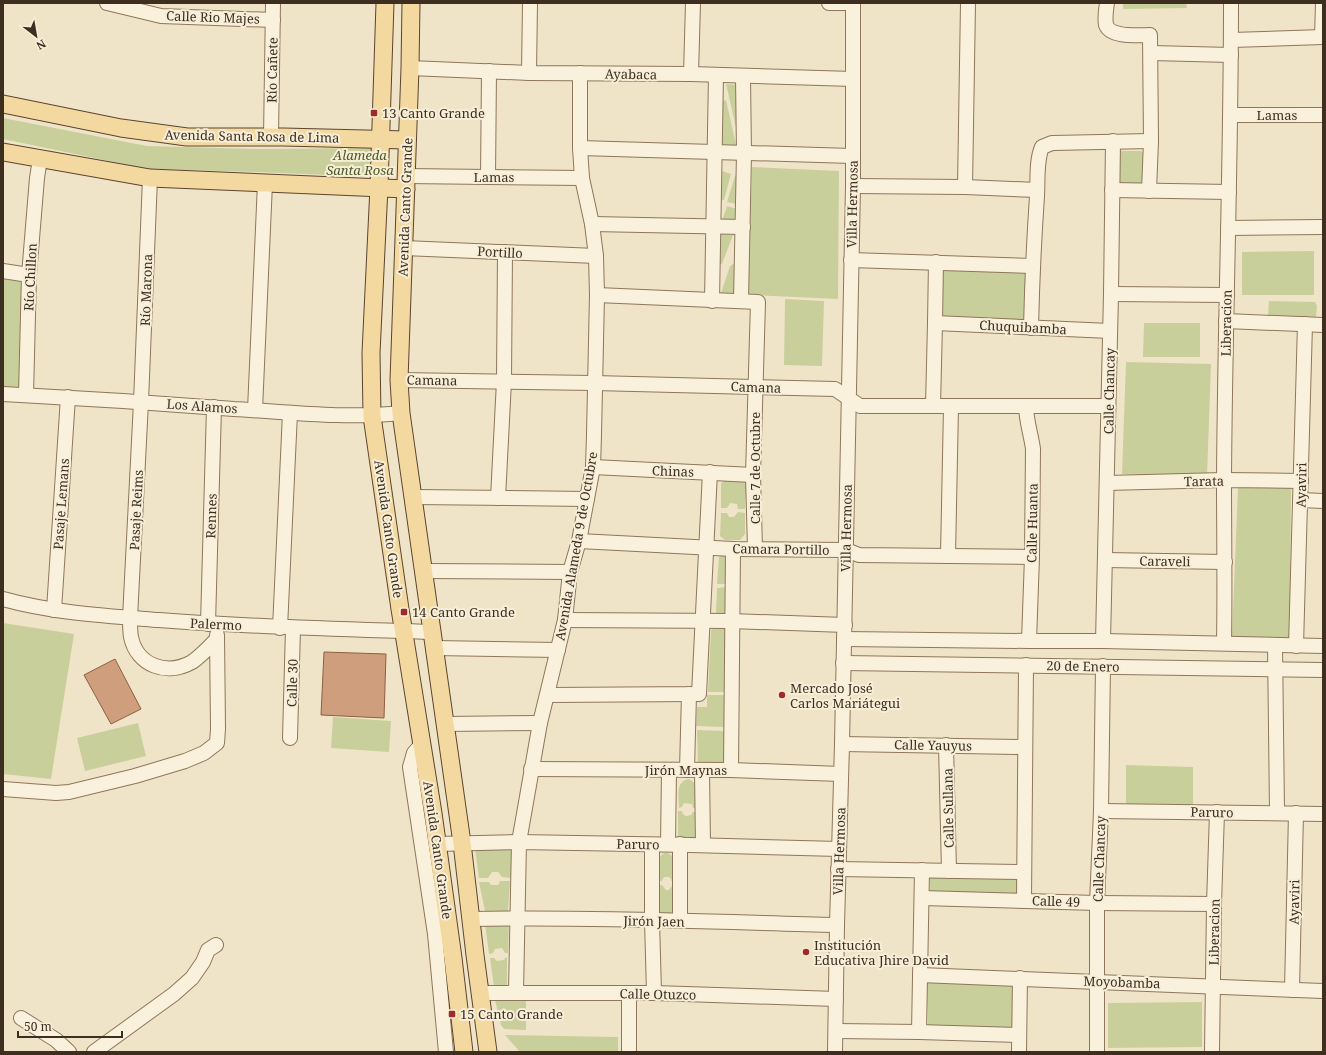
<svg xmlns="http://www.w3.org/2000/svg" width="1326" height="1055" viewBox="0 0 1326 1055" font-family="'Noto Serif',serif">
<rect width="100%" height="100%" fill="#f0e4c8"/>
<g fill="#c9cf9b">
<path d="M1123 3H1186L1187 8 1123 9Z"/>
<path d="M726 84 739 85 737 132Z"/>
<path d="M726 100 736 145 735 147 722 146 723 101Z"/>
<path d="M3 118 147 146 260 149 375 148 374 177 256 172 147 169 3 139Z"/>
<path d="M1120 151H1141L1143 153V187L1119 184Z"/>
<path d="M752 167 839 171 838 299 748 295Z"/>
<path d="M722 171 731 174 724 200H720Z"/>
<path d="M735 176H737L736 204 727 202Z"/>
<path d="M727 206 737 209 736 223 722 221Z"/>
<path d="M720 234 733 235 722 264H720Z"/>
<path d="M1314 251V295H1242V252Z"/>
<path d="M733 264 735 265 734 297 720 296 730 266Z"/>
<path d="M940 266 1029 270 1026 324 941 320Z"/>
<path d="M3 278 23 282 19 388 3 387Z"/>
<path d="M785 299 824 301 822 366 784 365Z"/>
<path d="M1269 301 1315 302 1317 306 1316 317 1268 315Z"/>
<path d="M1144 323H1200V357H1143Z"/>
<path d="M1126 362 1211 364 1207 477 1122 474Z"/>
<path d="M724 480H743L746 484V488L745 509H738L737 504 730 503 727 508H721V484Z"/>
<path d="M1291 486 1290 638H1233L1232 635 1238 488Z"/>
<path d="M738 512 745 513V534L740 540H725L720 536 721 513H727L729 517H734Z"/>
<path d="M721 555 726 556 727 584H717L719 557Z"/>
<path d="M727 587 725 615H718L716 613 717 588Z"/>
<path d="M3 623 74 634 51 779 3 774Z"/>
<path d="M713 629H725V692H708L711 630Z"/>
<path d="M707 695H725L724 727 696 726 697 707H707Z"/>
<path d="M333 717 391 721 389 752 331 748Z"/>
<path d="M138 723 146 756 85 771 77 738Z"/>
<path d="M697 730 724 731V760L723 764H698Z"/>
<path d="M1126 765 1193 767V808L1126 805Z"/>
<path d="M689 779 696 784 697 808H693L692 804 684 803 682 807 679 808C679 796 675 781 689 779Z"/>
<path d="M678 811H682L683 814 686 816 691 815 693 812H698L696 835 695 838 681 839 678 836Z"/>
<path d="M475 849H511V878L502 877 498 872H492L488 878H479Z"/>
<path d="M664 853H668L675 858 676 883 672 882 671 879 669 877H664L662 881H658C658 872 655 859 664 853Z"/>
<path d="M930 877 1019 879V898L930 896Z"/>
<path d="M500 881H510L508 911H485L479 882H489L491 885H498Z"/>
<path d="M657 885H662L666 890H669L672 886H676L674 911 671 914H662L657 907Z"/>
<path d="M485 924H509L508 953H505L502 948 495 949 493 953 489 954Z"/>
<path d="M506 957 507 958V986L494 987 490 958H494L497 961 504 960Z"/>
<path d="M927 982H1015L1013 1028 928 1027Z"/>
<path d="M526 999V1030L504 1029 501 1025 495 1000Z"/>
<path d="M1202 1002V1047L1108 1048V1003Z"/>
<path d="M505 1035 618 1037V1052H520Z"/>
</g>
<g fill="#cf9f7d" stroke="#8d5f41">
<path d="M324 652 386 654 384 718 321 715Z"/>
<path d="M115 659 141 709 111 724 84 675Z"/>
</g>
<g fill="none" stroke-linecap="round" stroke-linejoin="round">
<defs>
<g id="minor">
<path d="M107 3 161 16 273 20"/>
<path d="M829 3H853"/>
<path d="M1107 3C1106 9 1105 19 1106 25 1111 38 1139 35 1150 35L1151 141 1149 191"/>
<path d="M1322 37 1323 3"/>
<path d="M1231 40 1323 37"/>
<path d="M1151 53 1231 55"/>
<path d="M410 68 529 73 691 74 853 79"/>
<path d="M529 73 530 3"/>
<path d="M691 74 693 3"/>
<path d="M1231 115H1323"/>
<path d="M271 137 273 3"/>
<path d="M580 148 852 156"/>
<path d="M406 176 582 178"/>
<path d="M488 177 489 71"/>
<path d="M150 178 141 402 130 618C130 624 130 631 131 637 137 666 167 676 192 662 201 656 209 647 217 639"/>
<path d="M853 186 965 187 1037 190"/>
<path d="M965 187 968 3"/>
<path d="M1112 190 1229 192"/>
<path d="M592 224 743 227"/>
<path d="M1228 228 1323 227"/>
<path d="M404 248 596 256"/>
<path d="M851 260 1033 266"/>
<path d="M3 271 29 275"/>
<path d="M1111 294 1227 295"/>
<path d="M597 295 758 302 753 475 755 549"/>
<path d="M712 301 716 75"/>
<path d="M741 301 744 154 743 76"/>
<path d="M1226 321 1323 325"/>
<path d="M935 323 1110 331"/>
<path d="M1031 328C1032 284 1034 240 1037 196 1038 180 1036 161 1042 147L1052 143 1151 141"/>
<path d="M399 380 594 383 835 389 860 406H1108"/>
<path d="M3 394C80 398 157 403 234 409 289 412 345 419 401 413"/>
<path d="M26 395 29 275 37 178 40 159"/>
<path d="M933 406 935 323 936 262"/>
<path d="M1026 406C1026 420 1031 434 1033 449L1032 557 1029 641"/>
<path d="M255 410 265 183"/>
<path d="M593 467 753 475"/>
<path d="M1107 483 1224 480 1301 481"/>
<path d="M413 497 587 499"/>
<path d="M498 498 504 381 505 252"/>
<path d="M1301 500 1323 501"/>
<path d="M579 541 733 549 846 550 859 555 1032 557"/>
<path d="M948 556 951 407"/>
<path d="M1105 560 1225 562"/>
<path d="M424 571 570 572"/>
<path d="M3 599C53 613 107 616 159 620 250 627 340 629 431 632"/>
<path d="M54 610 68 397"/>
<path d="M565 620 731 621 845 625"/>
<path d="M208 624 214 407"/>
<path d="M280 628 290 413"/>
<path d="M844 639 1029 641H1103L1323 646"/>
<path d="M1103 641 1111 294 1113 141"/>
<path d="M1224 643C1225 589 1224 534 1224 479 1225 320 1231 162 1231 3"/>
<path d="M1275 645 1277 812"/>
<path d="M1296 646 1305 324"/>
<path d="M434 648 558 650"/>
<path d="M843 663 1323 670"/>
<path d="M548 695 699 694 710 472"/>
<path d="M445 724 540 723"/>
<path d="M290 738 293 628"/>
<path d="M422 744 414 753 410 767 435 934 446 1052"/>
<path d="M842 744 1024 747"/>
<path d="M946 745 949 871"/>
<path d="M531 769 731 770 841 774"/>
<path d="M687 770 689 694"/>
<path d="M702 770 703 845"/>
<path d="M731 770 733 549"/>
<path d="M3 789 56 793 69 792 135 776 185 761 204 753 217 743 218 729 217 635"/>
<path d="M1101 811 1323 814"/>
<path d="M437 844 519 842 690 845 839 849"/>
<path d="M668 844 669 770"/>
<path d="M680 844V921"/>
<path d="M652 845V920L654 993"/>
<path d="M838 869 1023 872"/>
<path d="M922 898 1097 903 1214 904"/>
<path d="M1024 900 1026 665"/>
<path d="M471 919C593 917 715 922 837 925"/>
<path d="M920 975 1323 991"/>
<path d="M1292 990 1296 813"/>
<path d="M516 992 519 842 540 723 565 620 570 572 579 541 593 467 594 435 597 295 596 256 592 224 582 178 580 148V73"/>
<path d="M480 993H654L836 999"/>
<path d="M629 993V1052"/>
<path d="M21 1018 56 1040 69 1052"/>
<path d="M836 1031 919 1032 1019 1035"/>
<path d="M919 1032 922 870"/>
<path d="M94 1052 174 994 192 978 203 962 208 950 216 945"/>
<path d="M835 1052 837 925 842 744 853 186V3"/>
<path d="M1019 1052 1020 978"/>
<path d="M1097 1052V903L1101 811 1103 666"/>
<path d="M1212 1052 1214 904 1217 812"/>
</g>
<g id="major">
<path d="M385 3 379 187 371 353 372 416 400 609 433 813 453 958 464 1052"/>
<path d="M411 3 410 68 399 380 401 413 462 843 475 955 488 1052"/>
<path d="M3 104 121 128 187 137H283L407 140"/>
<path d="M3 152 150 178 406 189"/>
</g>
</defs>
<use href="#minor" stroke="#8d765c" stroke-width="16"/>
<use href="#major" stroke="#5b4430" stroke-width="19"/>
<use href="#minor" stroke="#faf1dc" stroke-width="14"/>
<use href="#major" stroke="#f3d9a0" stroke-width="17"/>
</g>
<g fill="#9e2a2b" stroke="#f7eed8" stroke-width="1.5">
<rect x="370" y="109" width="8" height="8" rx="2"/>
<rect x="400" y="608" width="8" height="8" rx="2"/>
<circle cx="782" cy="695" r="4"/>
<circle cx="806" cy="952" r="4"/>
<rect x="448" y="1010" width="8" height="8" rx="2"/>
</g>
<g text-anchor="middle" stroke-width="4" stroke-linejoin="round" paint-order="stroke">
<g font-size="13" fill="#3d2e20" stroke="#f7eed8">
<text transform="translate(213 17) rotate(2)" y="5">Calle Rio Majes</text>
<text transform="translate(272 70) rotate(-89)" y="5">Río Cañete</text>
<text transform="translate(631 74) rotate(1)" y="5">Ayabaca</text>
<text x="1277" y="120">Lamas</text>
<text transform="translate(252 136) rotate(1)" y="5">Avenida Santa Rosa de Lima</text>
<text x="494" y="182">Lamas</text>
<text transform="translate(852 204) rotate(-89)" y="5">Villa Hermosa</text>
<text transform="translate(405 207) rotate(-88)" y="5">Avenida Canto Grande</text>
<text transform="translate(500 252) rotate(3)" y="5">Portillo</text>
<text transform="translate(30 277) rotate(-87)" y="5">Río Chillon</text>
<text transform="translate(146 290) rotate(-88)" y="5">Río Marona</text>
<text transform="translate(1226 323) rotate(-89)" y="5">Liberacion</text>
<text transform="translate(1023 327) rotate(3)" y="5">Chuquibamba</text>
<text transform="translate(432 380) rotate(1)" y="5">Camana</text>
<text transform="translate(756 387) rotate(2)" y="5">Camana</text>
<text transform="translate(1109 391) rotate(-89)" y="5">Calle Chancay</text>
<text transform="translate(202 406) rotate(4)" y="5">Los Alamos</text>
<text transform="translate(755 468) rotate(-90)" y="5">Calle 7 de Octubre</text>
<text transform="translate(673 471) rotate(2)" y="5">Chinas</text>
<text transform="translate(1204 481) rotate(-1)" y="5">Tarata</text>
<text transform="translate(1301 485) rotate(-89)" y="5">Ayaviri</text>
<text transform="translate(61 504) rotate(-86)" y="5">Pasaje Lemans</text>
<text transform="translate(136 510) rotate(-87)" y="5">Pasaje Reims</text>
<text transform="translate(211 516) rotate(-88)" y="5">Rennes</text>
<text transform="translate(1032 523) rotate(-89)" y="5">Calle Huanta</text>
<text transform="translate(846 528) rotate(-89)" y="5">Villa Hermosa</text>
<text transform="translate(389 529) rotate(82)" y="5">Avenida Canto Grande</text>
<text transform="translate(576 546) rotate(-80)" y="5">Avenida Alameda 9 de Octubre</text>
<text transform="translate(781 549) rotate(1)" y="5">Camara Portillo</text>
<text transform="translate(1165 561) rotate(1)" y="5">Caraveli</text>
<text transform="translate(216 624) rotate(3)" y="5">Palermo</text>
<text transform="translate(1083 666) rotate(1)" y="5">20 de Enero</text>
<text transform="translate(292 683) rotate(-88)" y="5">Calle 30</text>
<text transform="translate(933 745) rotate(1)" y="5">Calle Yauyus</text>
<text x="686" y="775">Jirón Maynas</text>
<text transform="translate(948 808) rotate(-91)" y="5">Calle Sullana</text>
<text transform="translate(1212 812) rotate(1)" y="5">Paruro</text>
<text transform="translate(638 844) rotate(1)" y="5">Paruro</text>
<text transform="translate(438 850) rotate(82)" y="5">Avenida Canto Grande</text>
<text transform="translate(839 851) rotate(-88)" y="5">Villa Hermosa</text>
<text transform="translate(1099 859) rotate(-88)" y="5">Calle Chancay</text>
<text transform="translate(1056 901) rotate(2)" y="5">Calle 49</text>
<text transform="translate(1294 902) rotate(-89)" y="5">Ayaviri</text>
<text transform="translate(654 921) rotate(1)" y="5">Jirón Jaen</text>
<text transform="translate(1214 932) rotate(-89)" y="5">Liberacion</text>
<text transform="translate(1122 982) rotate(2)" y="5">Moyobamba</text>
<text transform="translate(658 994) rotate(1)" y="5">Calle Otuzco</text>
</g>
<g font-size="13" fill="#3d2e20" stroke="#f7eed8" text-anchor="start">
<text x="382" y="118">13 Canto Grande</text>
<text x="412" y="617">14 Canto Grande</text>
<text x="790" y="693">Mercado José<tspan x="790" dy="15">Carlos Mariátegui</tspan></text>
<text x="814" y="950">Institución<tspan x="814" dy="15">Educativa Jhire David</tspan></text>
<text x="460" y="1019">15 Canto Grande</text>
</g>
<g font-size="13" font-style="italic" fill="#4d5a26" stroke="#f7eed8">
<text x="360" y="160">Alameda<tspan x="360" dy="15">Santa Rosa</tspan></text>
</g>
</g>
<rect width="1326" height="1055" fill="none" stroke="#3d2e20" stroke-width="8"/>
<g transform="translate(36 36) rotate(149)" stroke="#f7eed8" stroke-width="3" paint-order="stroke">
<path d="M0-3L7 15L0 10L-7 15Z" fill="#3d2e20"/>
<text y="-6" font-size="11" font-weight="bold" text-anchor="middle" fill="#3d2e20">N</text>
</g>
<path d="M18 1031v6h104v-6" fill="none" stroke="#3d2e20" stroke-width="2"/>
<text x="24" y="1031" font-size="12" fill="#3d2e20" stroke="#f7eed8" stroke-width="3" paint-order="stroke">50 m</text>
</svg>
